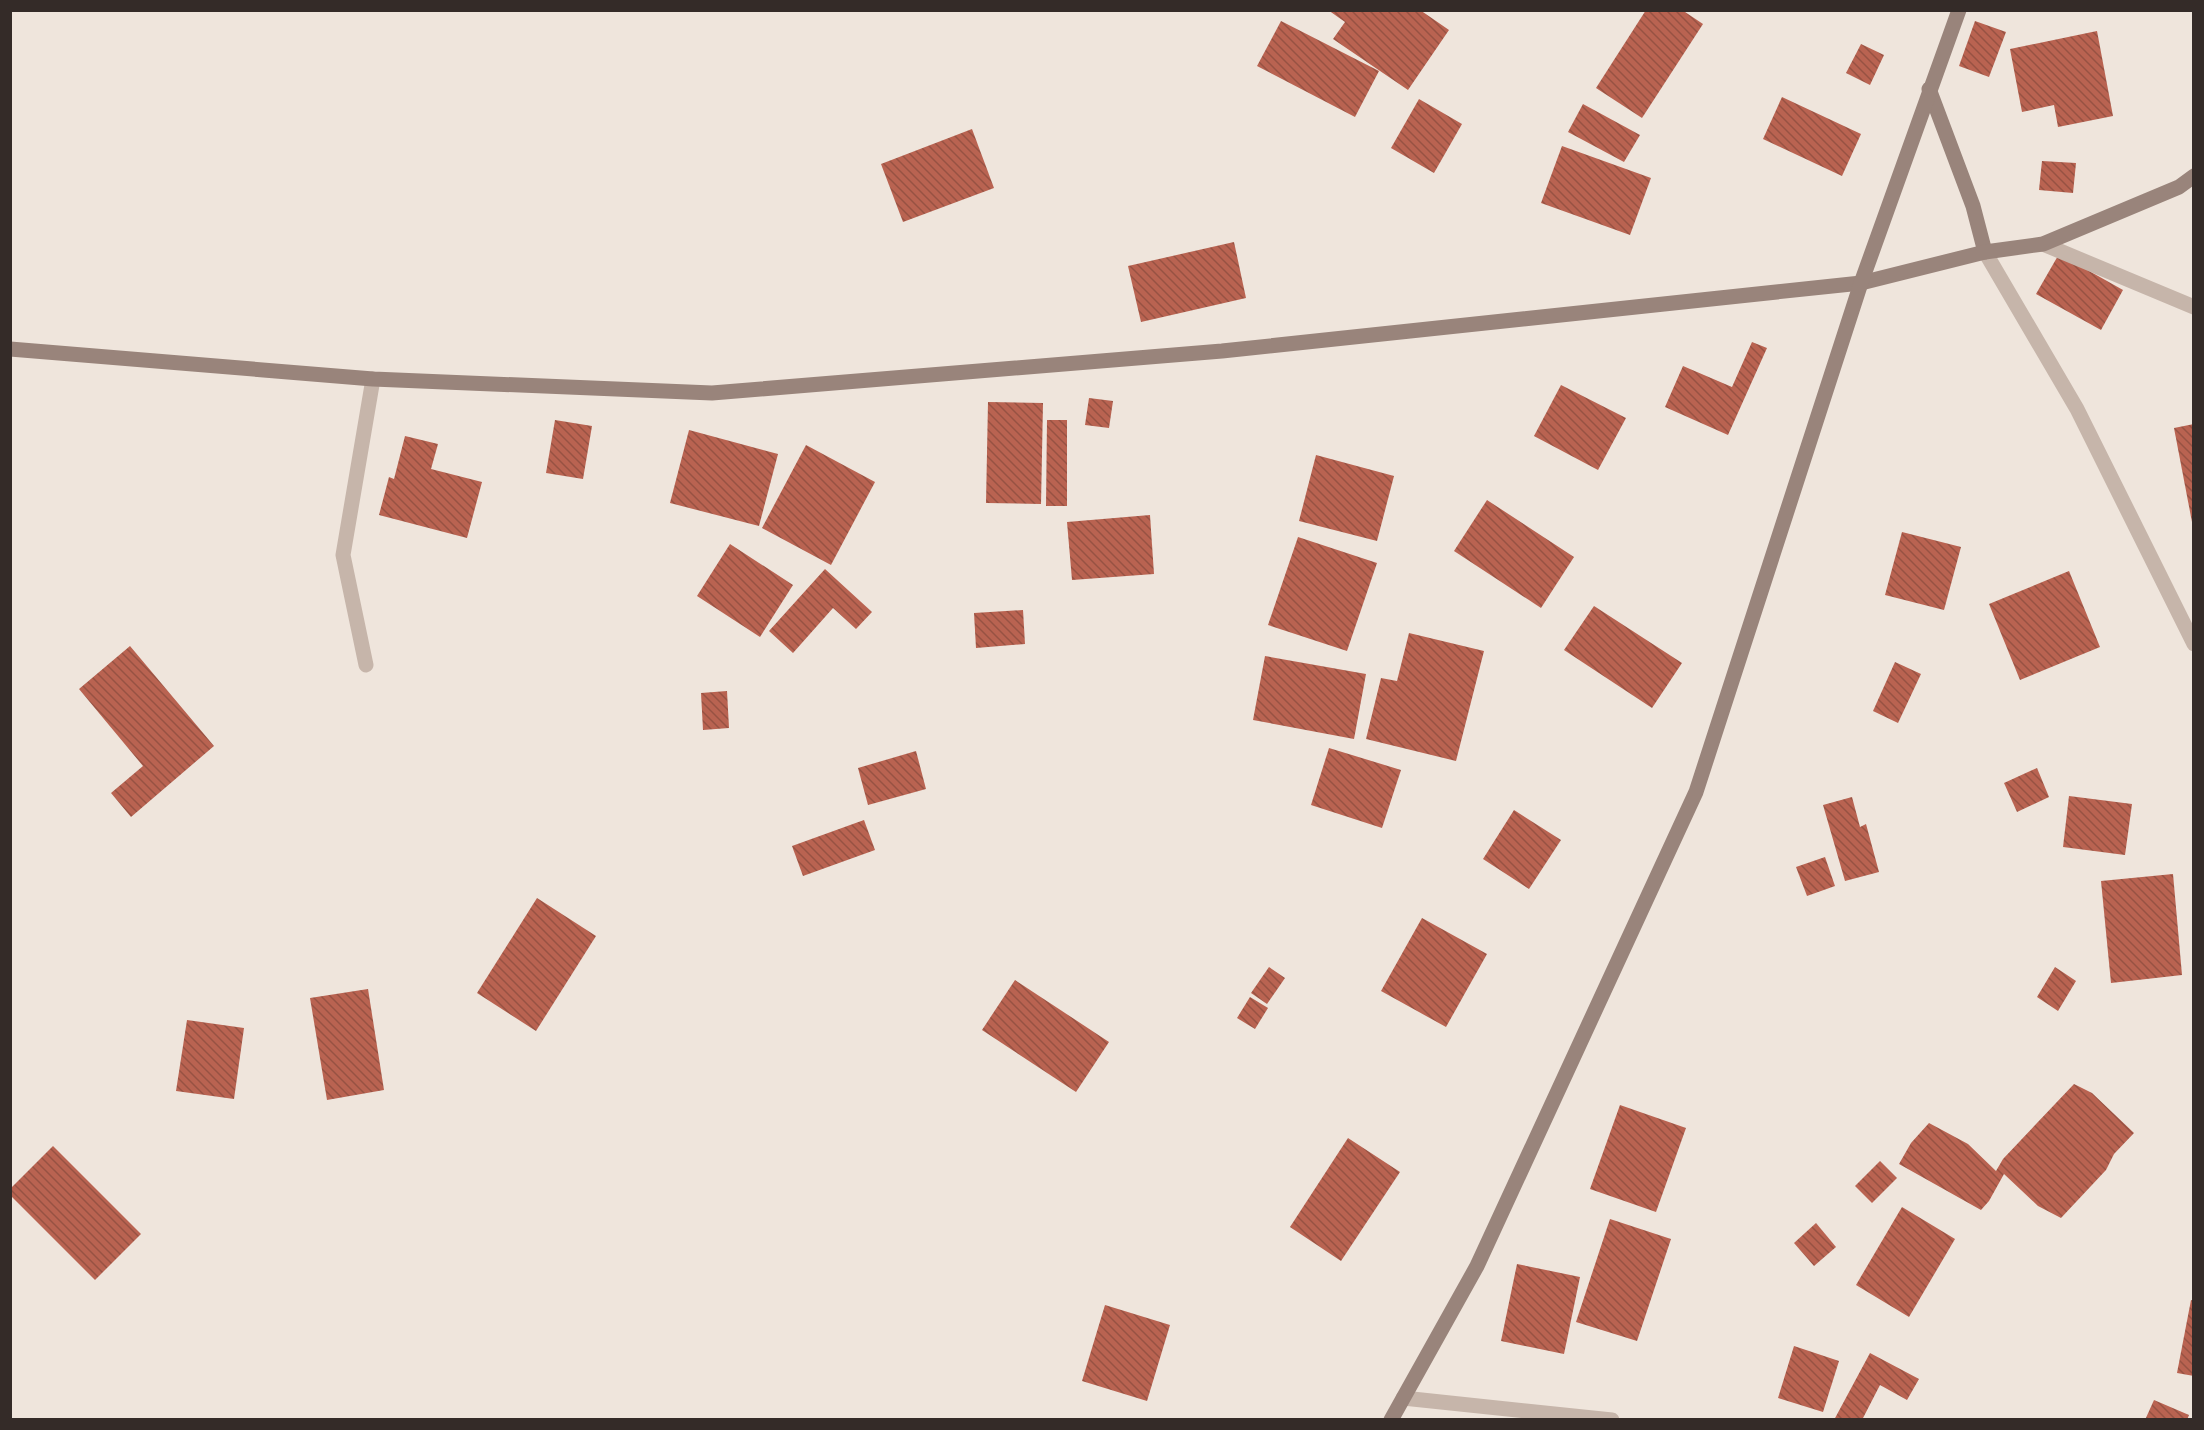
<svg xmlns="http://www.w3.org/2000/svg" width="2204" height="1430" viewBox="0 0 2204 1430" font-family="'Alegreya Sans',sans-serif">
<defs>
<pattern id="building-back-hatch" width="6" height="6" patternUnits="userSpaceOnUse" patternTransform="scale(1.5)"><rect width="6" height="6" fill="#b96351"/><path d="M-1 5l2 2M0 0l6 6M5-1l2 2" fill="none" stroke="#975243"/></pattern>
</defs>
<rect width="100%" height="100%" fill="#efe5dc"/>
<g fill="url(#building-back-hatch)">
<path d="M1328 10H1420L1449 30 1408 90 1333 39 1345 22Z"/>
<path d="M1646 10H1682L1703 24 1642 118 1596 88Z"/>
<path d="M1281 21 1379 71 1355 117 1257 66Z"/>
<path d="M1975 21 2006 32 1989 77 1959 66Z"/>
<path d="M2097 31 2113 116 2058 127 2054 105 2022 112 2010 49Z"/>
<path d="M1861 44 1884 55 1870 85 1846 73Z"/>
<path d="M1782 97 1861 134 1842 176 1763 139Z"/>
<path d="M1419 99 1462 124 1434 173 1391 148Z"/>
<path d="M1583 104 1640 135 1624 162 1568 132Z"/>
<path d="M972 129 994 188 903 222 881 164Z"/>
<path d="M1562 146 1651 178 1630 235 1541 203Z"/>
<path d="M2042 161 2076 163 2073 193 2039 190Z"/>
<path d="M1234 242 1246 298 1141 322 1128 266Z"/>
<path d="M2059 254 2123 290 2101 330 2036 294Z"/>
<path d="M1752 342 1767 348 1728 435 1665 407 1683 366 1732 387Z"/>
<path d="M1561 385 1626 418 1598 470 1534 436Z"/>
<path d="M1089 398 1113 401 1109 428 1085 425Z"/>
<path d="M988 402 1043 403 1041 504 986 503Z"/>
<path d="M555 420 592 426 583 479 546 473Z"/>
<path d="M1047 420H1067V506H1046Z"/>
<path d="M2194 424V522H2192L2174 428Z"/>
<path d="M689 430 778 454 759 526 670 503Z"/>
<path d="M405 436 438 444 431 469 482 482 467 538 379 515 389 477 394 479Z"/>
<path d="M806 445 875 482 831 565 762 528Z"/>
<path d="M1316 455 1394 476 1377 541 1299 521Z"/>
<path d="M1487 500 1574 557 1541 608 1454 551Z"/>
<path d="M1150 515 1154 574 1072 580 1067 522Z"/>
<path d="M1902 532 1961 547 1944 610 1885 595Z"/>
<path d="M1298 537 1377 563 1347 651 1268 625Z"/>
<path d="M730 544 793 585 760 637 697 596Z"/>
<path d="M825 569 872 612 856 629 833 608 793 653 769 631Z"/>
<path d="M2069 571 2100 647 2020 680 1989 604Z"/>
<path d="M1594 606 1682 663 1652 708 1564 650Z"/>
<path d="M1023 610 1025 644 976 648 974 613Z"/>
<path d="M1409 633 1484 651 1456 761 1366 739 1381 678 1397 681Z"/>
<path d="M130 646 214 746 131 817 111 793 143 766 79 689Z"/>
<path d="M1265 656 1366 674 1354 739 1253 720Z"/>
<path d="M1895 662 1921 674 1898 723 1873 711Z"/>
<path d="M727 691 729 728 703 730 701 693Z"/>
<path d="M1329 748 1401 770 1382 828 1311 805Z"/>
<path d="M916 751 926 789 868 805 858 768Z"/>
<path d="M2037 768 2049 797 2017 812 2004 783Z"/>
<path d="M2069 796 2132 804 2125 855 2063 847Z"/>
<path d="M1852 797 1860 827 1866 824 1879 872 1845 881 1823 805Z"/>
<path d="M1514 810 1561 840 1529 889 1483 859Z"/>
<path d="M864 820 875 850 803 876 792 846Z"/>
<path d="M1825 857 1835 886 1807 896 1796 867Z"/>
<path d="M2173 874 2182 975 2111 983 2101 881Z"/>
<path d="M537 898 596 936 536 1031 477 993Z"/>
<path d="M1422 918 1487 954 1446 1027 1381 991Z"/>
<path d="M1269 967 1285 978 1267 1004 1251 993Z"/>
<path d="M2055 967 2076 981 2058 1011 2037 997Z"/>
<path d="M1015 980 1109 1042 1076 1092 982 1030Z"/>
<path d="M368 989 384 1090 327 1100 310 998Z"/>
<path d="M1250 997 1268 1008 1255 1029 1237 1018Z"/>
<path d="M187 1020 244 1028 234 1099 176 1091Z"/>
<path d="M2074 1084 2092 1093 2134 1133 2114 1154 2106 1170 2061 1218 2038 1206 2004 1174 1989 1201 1981 1210 1899 1164 1911 1143 1929 1123 1968 1144 1996 1171 2003 1159Z"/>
<path d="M1620 1105 1686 1128 1656 1212 1590 1189Z"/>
<path d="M1348 1138 1400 1172 1341 1261 1290 1227Z"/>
<path d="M53 1146 141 1234 95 1280 10 1195V1189Z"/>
<path d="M1880 1161 1897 1178 1872 1203 1855 1186Z"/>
<path d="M1902 1207 1955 1239 1909 1317 1856 1285Z"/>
<path d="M1610 1219 1671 1239 1637 1341 1576 1322Z"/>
<path d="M1816 1223 1836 1247 1814 1266 1794 1243Z"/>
<path d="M1517 1264 1580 1277 1564 1354 1501 1341Z"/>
<path d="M2191 1300 2194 1301V1376L2177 1373Z"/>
<path d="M1105 1305 1170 1325 1147 1401 1082 1381Z"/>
<path d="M1794 1346 1839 1361 1823 1412 1778 1398Z"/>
<path d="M1870 1353 1919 1379 1907 1400 1880 1385 1862 1420H1834Z"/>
<path d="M2154 1400 2189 1415 2187 1420H2145Z"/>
</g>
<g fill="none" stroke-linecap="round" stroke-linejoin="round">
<g stroke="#c6b5aa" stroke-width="15">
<path d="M2043 244 2194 307"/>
<path d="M1985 252 2077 409 2194 644"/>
<path d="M366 665 343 555 373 379"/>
<path d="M1403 1398 1612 1420"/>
</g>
<g stroke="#99847b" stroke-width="15">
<path d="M1929 89 1973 206 1985 252"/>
<path d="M10 349 373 379 712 393 1222 351 1861 283 1985 252 2043 244 2179 187 2194 176"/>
<path d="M1391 1420 1477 1266 1696 792 1861 283 1959 10"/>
</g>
</g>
<rect width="2204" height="1430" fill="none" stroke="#342b28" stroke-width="24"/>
</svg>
